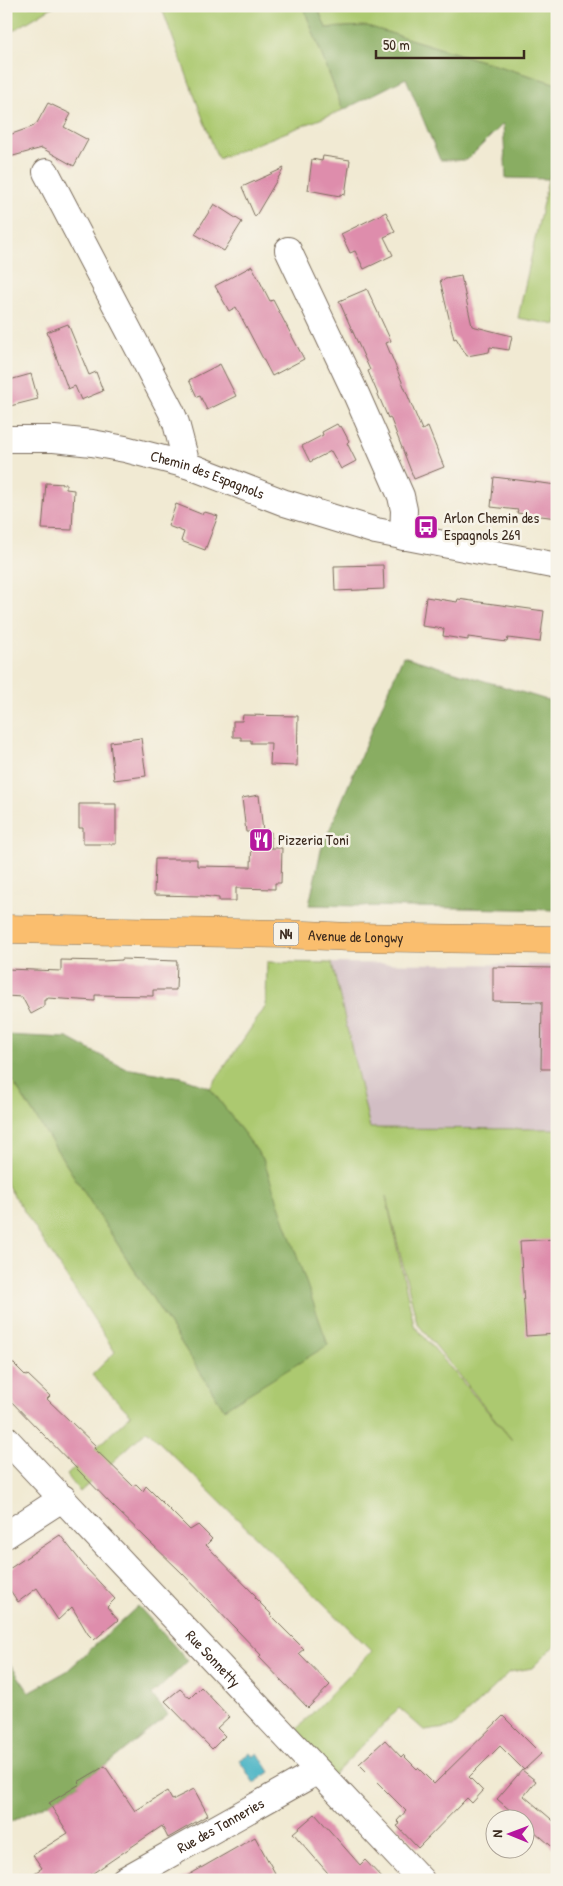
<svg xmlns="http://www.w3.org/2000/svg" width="563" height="1886" viewBox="0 0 563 1886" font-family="'Patrick Hand',sans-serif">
<rect width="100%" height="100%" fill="#f7f3e8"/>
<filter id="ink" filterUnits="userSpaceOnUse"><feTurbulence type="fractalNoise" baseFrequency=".02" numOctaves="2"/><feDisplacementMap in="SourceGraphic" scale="10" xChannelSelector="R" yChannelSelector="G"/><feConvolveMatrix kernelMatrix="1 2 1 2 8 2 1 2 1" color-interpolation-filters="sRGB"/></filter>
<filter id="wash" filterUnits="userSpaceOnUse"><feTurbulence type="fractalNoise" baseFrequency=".0096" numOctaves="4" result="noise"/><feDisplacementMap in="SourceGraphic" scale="20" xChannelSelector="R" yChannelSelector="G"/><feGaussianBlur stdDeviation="1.12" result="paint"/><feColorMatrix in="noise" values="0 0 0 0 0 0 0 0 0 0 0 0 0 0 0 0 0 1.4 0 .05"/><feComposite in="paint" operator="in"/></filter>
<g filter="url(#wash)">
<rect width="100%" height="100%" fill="#f1ead3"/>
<path fill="#d2bec4" d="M332 963 557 965V1129L370 1128Z"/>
<g fill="#acc970" stroke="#747a47" fill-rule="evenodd">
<path d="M6 6H54L6 35Z"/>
<path d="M161 6H303L343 110 218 159Z"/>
<path d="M317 6H557V84L367 26 326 28Z"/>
<path d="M557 160V325L518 318 548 179Z"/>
<path d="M267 962 332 963 370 1128 557 1129V1643L532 1668 510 1672 453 1727 425 1731 399 1708 328 1781 295 1731 372 1651 147 1430 80 1492 67 1475 131 1415 92 1375 115 1352 6 1183V1071L224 1409 263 1159 210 1088 266 1006ZM386 1196 417 1323 512 1440 414 1325Z"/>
</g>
<g fill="#89ad62" stroke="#626c40">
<path d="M303 6H317L326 28 367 26 557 84V160L548 179 506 178 503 124 467 160H440L406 78 343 110Z"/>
<path d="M403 656 557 703V910L309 905 321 850Z"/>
<path d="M6 1035 68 1038 124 1068 182 1077 210 1088 263 1159 328 1345 224 1409 6 1071Z"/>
<path d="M138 1606 188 1661 152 1695 168 1715 105 1766 79 1782 80 1784 49 1803 6 1824V1658L29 1692 67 1671Z"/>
</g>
<path fill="#47b3c5" stroke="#416e72" d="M250 1753 253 1757 258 1753 270 1772 254 1783 239 1760Z"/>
<g id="blocks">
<g fill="#de8dac">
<path d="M48 103 71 114 64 127 88 140 74 166 42 148 6 158V136L32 127 37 123Z"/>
<path d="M323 156 350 160 345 195 340 194V196L308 190 312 159 322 161Z"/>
<path d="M284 168 255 217 242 187Z"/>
<path d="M214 204 242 222 224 251 195 234Z"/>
<path d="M386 212 395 232 384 237 393 255 364 269 355 251 350 253 341 234Z"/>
<path d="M252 266 270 301 273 300 304 359 272 376 236 307 229 311 215 286Z"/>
<path d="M461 276 472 326 512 336 509 350 490 347 489 352 467 356 456 338 454 339 440 280Z"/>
<path d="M367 289 391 341 386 343 422 430 428 427 444 467 414 479 390 417 388 418 368 371 370 370 339 301Z"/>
<path d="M68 324 89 375 96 372 103 391 81 400 75 386 68 389 47 332Z"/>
<path d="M220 364 236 396 207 410 200 396 197 397 189 380Z"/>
<path d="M31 374 38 399 6 407V381Z"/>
<path d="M337 424 339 427 341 426 349 441 347 443 356 461 341 469 331 451 310 462 302 446 323 435 322 432Z"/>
<path d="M494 477 557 485V518L517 513 518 510 491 507Z"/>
<path d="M46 483 66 484V489L74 490 72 530 42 529Z"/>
<path d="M176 504 201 514 205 512 218 516 205 550 181 541 184 532 168 526Z"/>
<path d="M383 565 384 589 335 591 334 566Z"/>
<path d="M426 597 457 602 458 599 544 611 540 642 508 638 507 642 468 637V640L443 636 444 629 422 626Z"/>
<path d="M243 715 298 716 297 766 270 765 271 743H251V740H241V737H233V721H242Z"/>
<path d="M141 738 146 776 114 780 110 742Z"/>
<path d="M259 795 263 832H271V848H282L281 883H275V889L236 888V901H219V898L203 896 154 895 155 859H197V866L251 867 252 832H246L242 798Z"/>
<path d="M79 804H116V844H83V828H79Z"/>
<path d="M122 959 177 961 176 990H153V996L95 995V1001L47 998V1000H44V1007L31 1014 22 997 6 996V969L61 971V960L103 961 122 960Z"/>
<path d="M493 967 557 968V1069H541L542 1002 493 1001Z"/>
<path d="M557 1239V1334L526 1336 520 1241Z"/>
<path d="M6 1356 26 1376 28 1375 50 1396 47 1399 96 1446 94 1448 133 1486 136 1484 143 1491 146 1486 190 1530 198 1525 212 1539 206 1545 256 1596 255 1598 271 1614 270 1615 304 1649 299 1653 330 1685 308 1708 259 1657 261 1655 182 1573 114 1507 6 1396Z"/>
<path d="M60 1535 86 1568 115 1599 107 1607 118 1620 94 1640 88 1634 72 1607 58 1620 37 1588 18 1602 6 1584V1571Z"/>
<path d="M201 1687 229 1717 217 1728 225 1736 212 1749 165 1701 180 1689 190 1698Z"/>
<path d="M503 1716 541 1754 524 1770 500 1746 469 1777 483 1791 472 1803 467 1798 418 1848 397 1826 400 1824 397 1821 406 1811 359 1764 385 1740 401 1757 403 1755 417 1769 418 1768 434 1784Z"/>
<path d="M105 1766 135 1811 167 1791 172 1800 194 1789 208 1815 168 1838 162 1826 83 1880H24L42 1868 33 1855 68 1833 49 1803 80 1784 78 1782Z"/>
<path d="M522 1770 536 1781 524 1796 557 1824V1851L526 1824V1818H519L497 1799Z"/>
<path d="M315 1814 360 1865 365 1860 384 1880H334L293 1833Z"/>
<path d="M255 1837 275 1873 263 1880H180Z"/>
</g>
</g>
</g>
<g filter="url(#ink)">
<use href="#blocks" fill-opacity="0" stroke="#7b6d5d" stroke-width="1"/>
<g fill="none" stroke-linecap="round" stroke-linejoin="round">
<defs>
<g id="minor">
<path d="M46 172 171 411 176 423 187 465"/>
<path d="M288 250 356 394 401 496 404 510 403 537"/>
<path id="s1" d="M6 439H54L92 443 125 449 187 465 285 503 376 531 557 566"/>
<path id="s2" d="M6 1439 421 1880"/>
<path d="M6 1535 63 1498"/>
<path id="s3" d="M124 1880 318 1771"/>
</g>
<g id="major">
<path id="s4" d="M6 929 283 934 351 937 557 940"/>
</g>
</defs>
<use href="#minor" stroke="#7b6d5d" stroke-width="28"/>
<use href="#major" stroke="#7b6d5d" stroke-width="29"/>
<use href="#minor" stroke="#fff" stroke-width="26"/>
<use href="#major" stroke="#fabe6e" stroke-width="28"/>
</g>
</g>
<defs>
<symbol id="bus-square" viewBox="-11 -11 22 22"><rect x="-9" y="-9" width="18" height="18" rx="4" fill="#b5179e" stroke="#f7f3e8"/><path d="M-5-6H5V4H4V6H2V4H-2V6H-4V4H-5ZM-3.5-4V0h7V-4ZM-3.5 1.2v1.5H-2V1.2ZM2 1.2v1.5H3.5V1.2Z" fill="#fff"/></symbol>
<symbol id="restaurant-square" viewBox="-11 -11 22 22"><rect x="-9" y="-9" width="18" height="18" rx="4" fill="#b5179e" stroke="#f7f3e8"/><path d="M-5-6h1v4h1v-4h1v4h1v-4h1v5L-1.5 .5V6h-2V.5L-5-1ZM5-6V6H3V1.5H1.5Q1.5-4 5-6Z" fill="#fff"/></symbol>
</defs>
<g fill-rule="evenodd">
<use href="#bus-square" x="412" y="513" width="28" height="28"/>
<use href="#restaurant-square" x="247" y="826" width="28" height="28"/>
</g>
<g text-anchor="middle" stroke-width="5" stroke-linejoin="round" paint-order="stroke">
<rect fill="#f7f3e8" stroke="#73665b" stroke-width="1" x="273.5" y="922.5" width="25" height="23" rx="4"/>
<g font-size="14" font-weight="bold" fill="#3b2a1e">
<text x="286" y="939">N4</text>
</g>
<g font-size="15" fill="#3b2a1e" stroke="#f7f3e8">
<text dy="5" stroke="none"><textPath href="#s1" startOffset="206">Chemin des Espagnols</textPath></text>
<text dy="5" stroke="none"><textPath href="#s4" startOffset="350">Avenue de Longwy</textPath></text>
<text dy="5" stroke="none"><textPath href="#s2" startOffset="302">Rue Sonnetty</textPath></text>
<text dy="5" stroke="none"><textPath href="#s3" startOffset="111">Rue des Tanneries</textPath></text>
</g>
<g font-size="15" fill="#3b2a1e" stroke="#f7f3e8" text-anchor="start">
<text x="444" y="523">Arlon Chemin des<tspan x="444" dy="17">Espagnols 269</tspan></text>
<text x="278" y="845">Pizzeria Toni</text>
</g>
</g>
<rect width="563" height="1886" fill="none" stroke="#f7f3e8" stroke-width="25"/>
<g transform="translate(510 1834) rotate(271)"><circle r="24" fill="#f7f3e8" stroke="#aca397"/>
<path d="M0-4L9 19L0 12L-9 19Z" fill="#b5179e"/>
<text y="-8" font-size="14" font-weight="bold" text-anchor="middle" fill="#3b2a1e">N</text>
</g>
<path d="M376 50v8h148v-8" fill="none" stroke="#3b2a1e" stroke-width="2.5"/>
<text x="383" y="50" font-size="15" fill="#3b2a1e" stroke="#f7f3e8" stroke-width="4" paint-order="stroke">50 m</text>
</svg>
